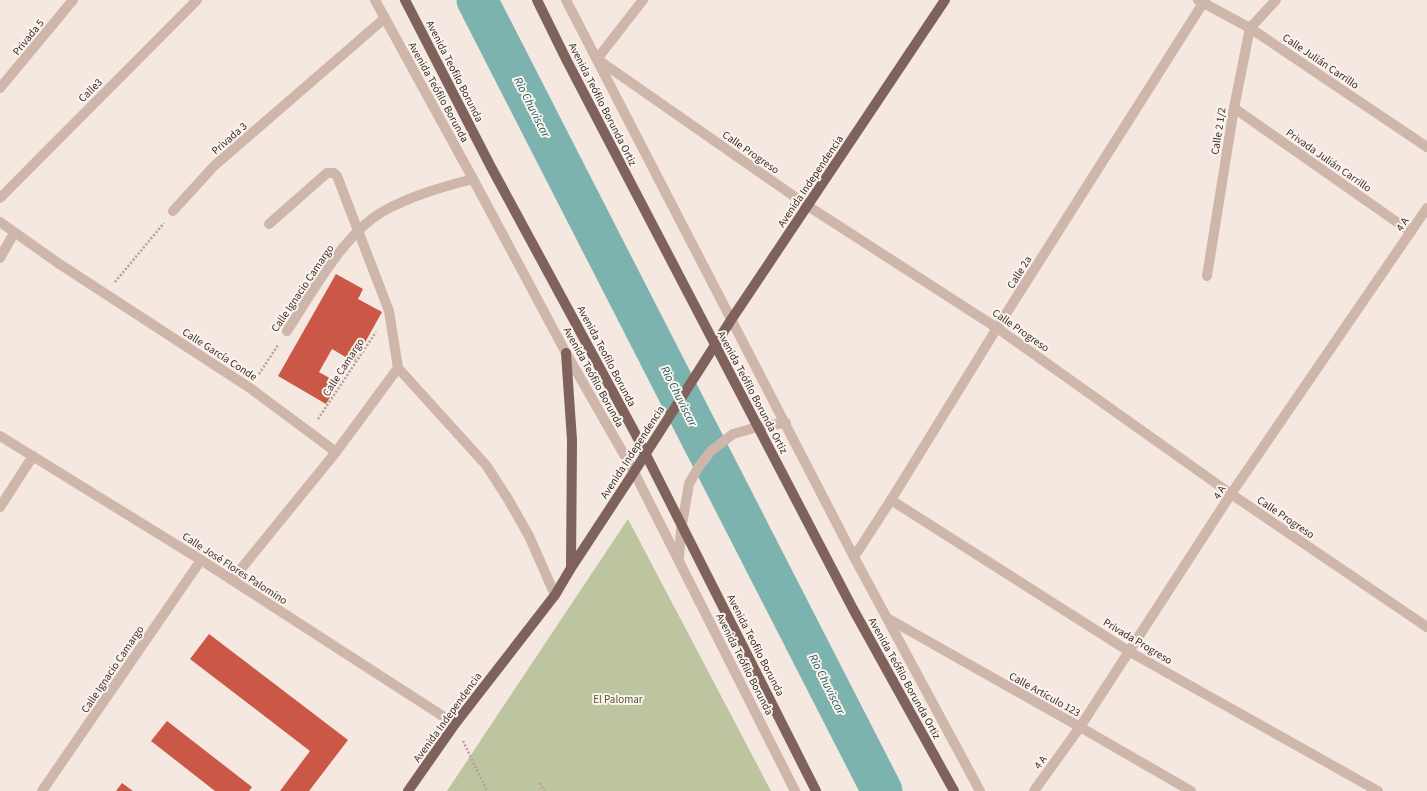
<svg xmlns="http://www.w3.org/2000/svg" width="1427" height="791" viewBox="0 0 1427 791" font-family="'Source Sans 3',sans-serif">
<rect width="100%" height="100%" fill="#f4e8e0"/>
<path fill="#bcc59f" d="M628 519 771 791H447Z"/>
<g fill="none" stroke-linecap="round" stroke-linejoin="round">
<path stroke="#7db3af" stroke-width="41" d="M477 0 882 791"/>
</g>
<g fill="#cb5747">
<path d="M336 274 363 289 358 299 382 312 354 362 332 349 319 372 338 383 326 404 278 376Z"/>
<path d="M209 634 348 740 309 791H280L310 751 190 659Z"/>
<path d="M167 721 252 787 249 791H215L151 741Z"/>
<path d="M122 783 133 791H116Z"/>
</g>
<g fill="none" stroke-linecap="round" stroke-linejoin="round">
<g stroke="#baa095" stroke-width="2.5" stroke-dasharray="2 2" stroke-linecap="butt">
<path d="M115 282 164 223"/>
<path d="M259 374 278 345"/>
<path d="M318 419 376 332"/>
<path d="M463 741 487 791"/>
<path d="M540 783 544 791"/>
</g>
<g stroke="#ceb6ab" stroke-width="10">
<path d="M375 0 473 179 566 353 634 472 795 791"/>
<path d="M566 0 854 557 980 791"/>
<path d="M643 0 597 59 808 206 997 328 1231 494 1427 627"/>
<path d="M1198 0 1250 28 1427 147"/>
<path d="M0 88 73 0"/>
<path d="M1234 108 1411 232"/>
<path d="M0 198 197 0"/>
<path d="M173 211 214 166 385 18"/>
<path d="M0 222 58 263 250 388 336 452"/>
<path d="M269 224 327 173H334L337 176 389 311 398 368 486 465 508 499 529 536 555 595"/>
<path d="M0 258 14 233"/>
<path d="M1207 276 1234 108 1250 28 1276 0"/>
<path d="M287 331C312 293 343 235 382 212 410 196 442 187 473 179"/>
<path d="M0 436 201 560 455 724"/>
<path d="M891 500 1130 652 1378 791"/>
<path d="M0 507 33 456"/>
<path d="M854 557 891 500 997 328 1205 0"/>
<path d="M679 559 681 530 689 484 698 468 711 451 733 434 761 426 786 423"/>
<path d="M232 580 336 452 398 368"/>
<path d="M887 618 1080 727 1191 791"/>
<path d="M42 791 201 560"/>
<path d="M1034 791 1080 727 1231 494 1427 208"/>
</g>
<g stroke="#7e625b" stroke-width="10">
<path d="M566 353 572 440 571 567"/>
<path d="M408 791 455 724 555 595 571 568 634 472 731 320 945 0"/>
</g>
<g stroke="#7e625b" stroke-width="10">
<path d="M405 0 491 167 634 431 816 791"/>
<path d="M537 0 567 61 853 609 954 791"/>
</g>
</g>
<g text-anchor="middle" stroke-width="4" stroke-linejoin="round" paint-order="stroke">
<g font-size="11" fill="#3b2e2a" stroke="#fbf3ed">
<text transform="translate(28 37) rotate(-51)" y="4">Privada 5</text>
<text transform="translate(1321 61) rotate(34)" y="4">Calle Julián Carrillo</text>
<text transform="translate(455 71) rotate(63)" y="4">Avenida Teofilo Borunda</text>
<text transform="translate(90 90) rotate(-45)" y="4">Calle3</text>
<text transform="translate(439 92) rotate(61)" y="4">Avenida Teófilo Borunda</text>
<text transform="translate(603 104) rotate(63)" y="4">Avenida Teófilo Borunda Ortiz</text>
<text transform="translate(1218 131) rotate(-81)" y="4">Calle 2 1/2</text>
<text transform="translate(229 138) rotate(-41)" y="4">Privada 3</text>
<text transform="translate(751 152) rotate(35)" y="4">Calle Progreso</text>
<text transform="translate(1329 160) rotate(35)" y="4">Privada Julián Carrillo</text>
<text transform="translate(810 181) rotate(-56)" y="4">Avenida Independencia</text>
<text transform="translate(1402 224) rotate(-56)" y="4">4 A</text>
<text transform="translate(1019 272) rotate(-58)" y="4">Calle 2a</text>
<text transform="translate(302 288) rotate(-56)" y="4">Calle Ignacio Camargo</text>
<text transform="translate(1021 330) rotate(35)" y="4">Calle Progreso</text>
<text transform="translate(220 354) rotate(33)" y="4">Calle García Conde</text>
<text transform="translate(607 356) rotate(62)" y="4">Avenida Teofilo Borunda</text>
<text transform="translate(343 367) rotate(-57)" y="4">Calle Camargo</text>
<text transform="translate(594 377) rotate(61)" y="4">Avenida Teófilo Borunda</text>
<text transform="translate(753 392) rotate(62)" y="4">Avenida Teófilo Borunda Ortiz</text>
<text transform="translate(632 452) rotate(-57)" y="4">Avenida Independencia</text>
<text transform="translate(1219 492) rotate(-57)" y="4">4 A</text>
<text transform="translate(1286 517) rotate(34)" y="4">Calle Progreso</text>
<text transform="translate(235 568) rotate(33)" y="4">Calle José Flores Palomino</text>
<text transform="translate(1138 641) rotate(31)" y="4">Privada Progreso</text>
<text transform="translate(756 645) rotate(63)" y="4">Avenida Teofilo Borunda</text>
<text transform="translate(745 664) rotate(63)" y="4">Avenida Teófilo Borunda</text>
<text transform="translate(112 669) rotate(-56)" y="4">Calle Ignacio Camargo</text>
<text transform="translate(905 678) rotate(61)" y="4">Avenida Teófilo Borunda Ortiz</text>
<text transform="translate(1045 694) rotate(29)" y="4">Calle Artículo 123</text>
<text transform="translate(447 717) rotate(-54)" y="4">Avenida Independencia</text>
<text transform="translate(1040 762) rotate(-54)" y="4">4 A</text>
</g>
<g font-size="11" fill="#4f5b2d" stroke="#fbf3ed">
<text x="618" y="703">El Palomar</text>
</g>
<g font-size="12" font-style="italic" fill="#1d5f5c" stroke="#fbf3ed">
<text transform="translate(532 107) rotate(63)" y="4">Rio Chuviscar</text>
<text transform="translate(679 396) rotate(63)" y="4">Rio Chuviscar</text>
<text transform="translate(827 684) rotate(63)" y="4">Rio Chuviscar</text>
</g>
</g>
</svg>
